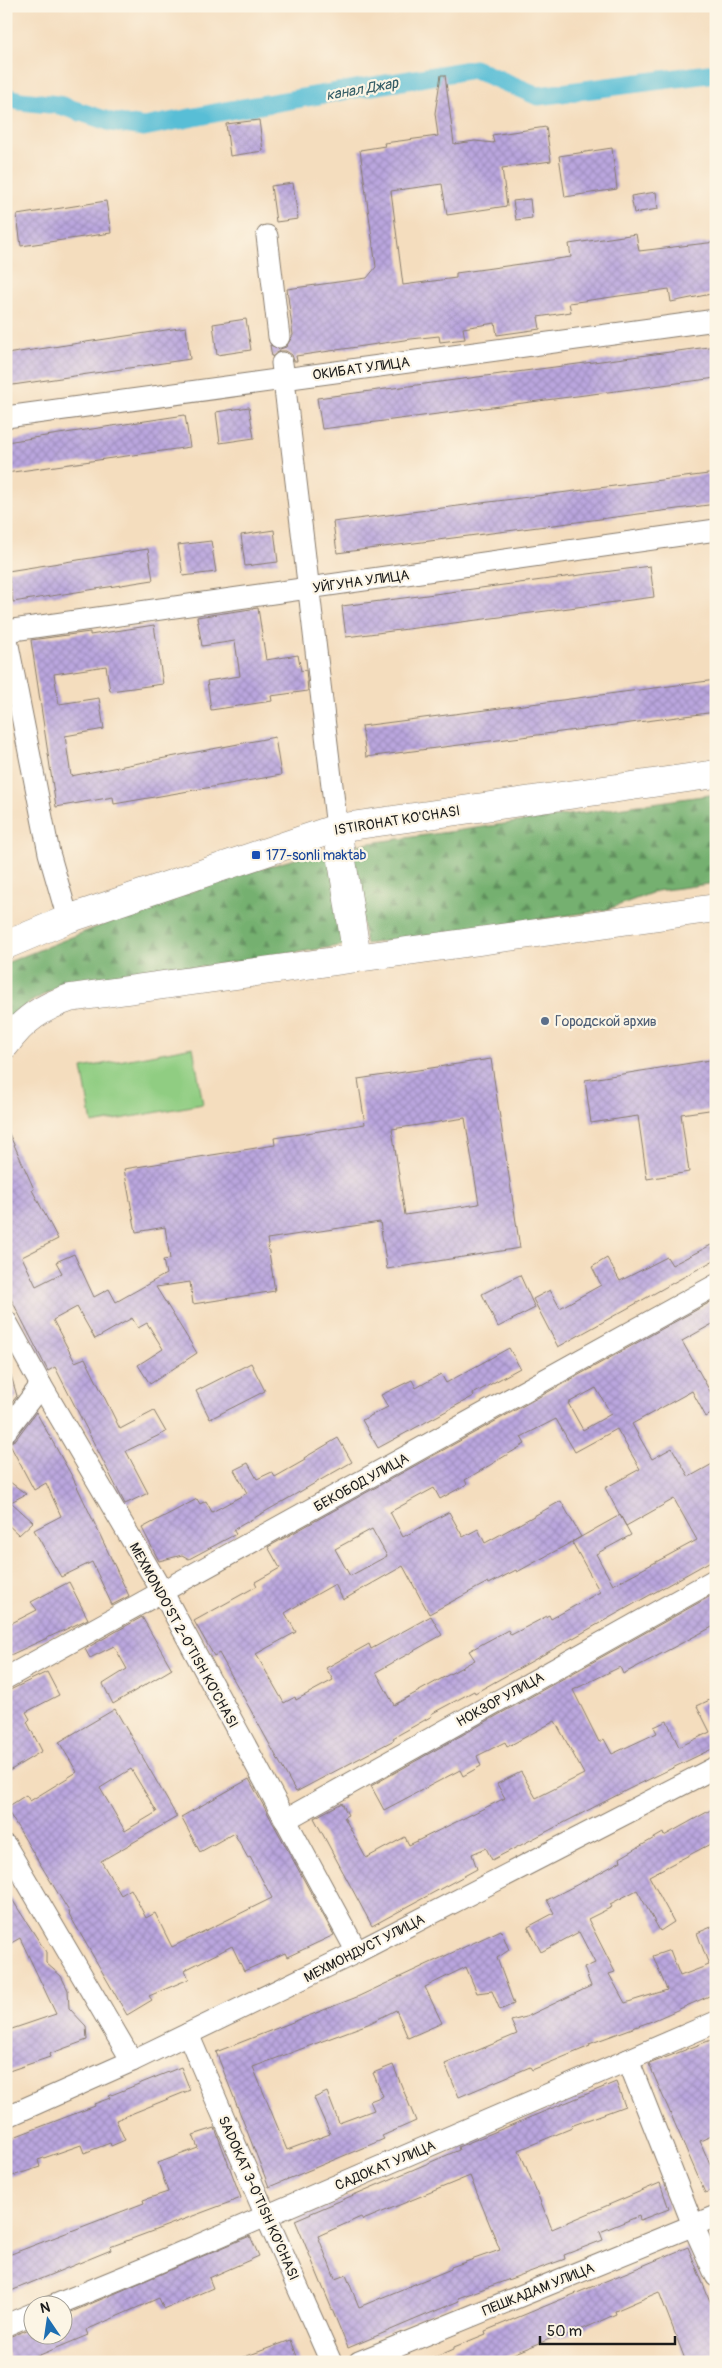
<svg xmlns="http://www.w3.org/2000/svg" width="722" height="2368" viewBox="0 0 722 2368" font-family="Pangolin,sans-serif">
<defs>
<pattern id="forest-firs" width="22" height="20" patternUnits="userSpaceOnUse" patternTransform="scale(1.25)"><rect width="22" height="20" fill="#74b070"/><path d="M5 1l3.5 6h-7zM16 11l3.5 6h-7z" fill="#5e8e5b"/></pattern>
<pattern id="building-cross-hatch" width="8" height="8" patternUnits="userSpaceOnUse" patternTransform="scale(1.25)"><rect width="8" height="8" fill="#baa6de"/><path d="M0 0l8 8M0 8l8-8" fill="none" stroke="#9f8ebe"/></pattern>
</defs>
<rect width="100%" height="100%" fill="#fcf5e5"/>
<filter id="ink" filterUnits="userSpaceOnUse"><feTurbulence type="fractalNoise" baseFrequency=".02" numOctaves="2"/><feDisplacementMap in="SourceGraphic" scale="10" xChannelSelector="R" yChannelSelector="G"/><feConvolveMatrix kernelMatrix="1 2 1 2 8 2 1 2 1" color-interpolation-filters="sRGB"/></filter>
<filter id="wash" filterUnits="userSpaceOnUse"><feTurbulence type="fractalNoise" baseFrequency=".0096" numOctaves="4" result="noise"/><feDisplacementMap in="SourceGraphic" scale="20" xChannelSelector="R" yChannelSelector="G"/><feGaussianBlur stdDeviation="1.12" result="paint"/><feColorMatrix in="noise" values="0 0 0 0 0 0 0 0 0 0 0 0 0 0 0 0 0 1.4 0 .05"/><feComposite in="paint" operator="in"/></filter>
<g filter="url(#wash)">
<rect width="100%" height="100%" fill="#f4ddbe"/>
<path fill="#90cd82" stroke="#56744f" d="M193 1047 203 1104 92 1124 82 1068Z"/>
<g fill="url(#forest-firs)" stroke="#486646">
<path d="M716 794V883L657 891 606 910 366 944 349 846Z"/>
<path d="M331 850 346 945 54 989 27 1004 6 1029V963C113 921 219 876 331 850Z"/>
</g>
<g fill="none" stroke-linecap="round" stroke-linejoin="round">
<path stroke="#58bed6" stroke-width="19" d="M6 97 20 101 59 105 111 122 144 127 230 110 474 69 538 96 716 73"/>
</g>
<g id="blocks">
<g fill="url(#building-cross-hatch)" fill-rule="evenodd">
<path d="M441 75H445L454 144 475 141 494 143 492 135 546 127 551 161 502 168 507 206 447 215 442 184 391 191 403 285 456 278V273L571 257 569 244 636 234 639 251 716 242V293L671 302 669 289 569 303 571 312 538 317 540 329 497 335 495 323 463 328 465 339 440 342 439 336 411 339 296 356 297 361H294L292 355 286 351H280L272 357 270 345 280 349 286 347 293 335 287 289 367 278 376 267 360 150 385 146 384 143 438 136 435 113Z"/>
<path d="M259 120 263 151 230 156 226 124Z"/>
<path d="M612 148 617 189 565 197 559 156Z"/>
<path d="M293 183 298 219 276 222 271 186Z"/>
<path d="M656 192 658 209 634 213 631 196Z"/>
<path d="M530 199 532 218 516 220 513 201Z"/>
<path d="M106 201 111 233 21 246 17 215Z"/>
<path d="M246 319 251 350 217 355 213 324Z"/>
<path d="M186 327 190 359 6 386V354Z"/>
<path d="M716 346V378L322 429 317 398Z"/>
<path d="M249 407 254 438 220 443 216 412Z"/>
<path d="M185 415 190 447 6 473V442Z"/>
<path d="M716 473V504L337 553 333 522Z"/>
<path d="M274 530 278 562 245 566 241 535Z"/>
<path d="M211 541 216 572 183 576 178 545Z"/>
<path d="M148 549 153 580 13 602 8 571Z"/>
<path d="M650 566 654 597 346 637 342 606Z"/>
<path d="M258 608 266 660 298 655 301 671 306 670 308 691 271 696 272 701 211 710 207 681 240 676 235 641 202 646 197 617Z"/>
<path d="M154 625 163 684 110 691 106 666 54 674 59 704 99 698 104 729 65 736 71 776 275 737 281 775 114 804 113 797 56 807 31 640 90 632V635Z"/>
<path d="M716 680V712L366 757 362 726Z"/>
<path d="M491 1059 520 1248 387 1269 380 1222 267 1239 275 1291 193 1304 190 1282 156 1287 197 1353 150 1384 138 1365 163 1349 147 1323 138 1328 132 1318 95 1339 77 1307 53 1320 75 1362 85 1358 120 1429 154 1411 166 1432 126 1451 148 1493 125 1504 55 1367 48 1371 6 1289V1127L34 1189 32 1190 58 1239 22 1257 36 1286 62 1273 56 1262 74 1254 94 1297 109 1289 116 1302 166 1274 163 1260 170 1259 165 1227 136 1232 124 1169 275 1145 274 1138 365 1124 358 1079ZM465 1118 479 1204 405 1215 392 1129Z"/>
<path d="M716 1059V1109L681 1114 689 1172 647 1179 638 1116 591 1123 585 1080Z"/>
<path d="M711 1245 716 1259 558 1347 533 1299 550 1290 560 1308 601 1285 592 1267 607 1258 620 1281 667 1257 672 1265Z"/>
<path d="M520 1275 535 1308 498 1327 482 1294Z"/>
<path d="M716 1299V1322L682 1341 716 1402V1411L706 1417 692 1391 632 1424 652 1459 672 1448 689 1477 716 1462V1558L475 1693 474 1691 431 1714 432 1716 393 1738 394 1740 296 1792 219 1653 214 1656 194 1621 257 1586 255 1582 280 1568 268 1547ZM596 1388 611 1414 583 1430 568 1403ZM556 1419 575 1452 617 1429 640 1469 605 1488 626 1526 674 1499 697 1540 613 1585 596 1554 631 1535 620 1515 572 1542 600 1592 551 1619 549 1615 511 1635 508 1630 469 1651 475 1660 394 1705 376 1672 442 1635 431 1616 371 1649 369 1644 326 1668 333 1680 296 1700 295 1697 284 1703 256 1654 296 1632 285 1613 303 1602 335 1584 343 1600 403 1566 429 1614 488 1582 489 1584 516 1570 517 1572 581 1537 561 1501 485 1543 478 1529 463 1537 449 1512 403 1537 390 1512 434 1488 440 1499 467 1484 465 1480 525 1444 521 1437ZM372 1529 387 1556 350 1576 335 1549Z"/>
<path d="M509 1348 520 1368 473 1394 474 1396 378 1448 362 1420 388 1407 381 1395 412 1380 416 1388 441 1374 446 1383Z"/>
<path d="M251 1363 265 1391 210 1419 196 1391Z"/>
<path d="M10 1372 17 1396 6 1410V1373Z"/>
<path d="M36 1412 73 1478 129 1596 112 1605 92 1562 61 1577 34 1530 61 1516 46 1483 34 1490 9 1443 16 1439Z"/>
<path d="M338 1438 352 1462 233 1530 236 1534 189 1559 182 1555 159 1561 142 1528 197 1499 200 1504 206 1501 212 1512 247 1493 234 1470 248 1463 257 1479 272 1472 275 1477 305 1460 304 1458Z"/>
<path d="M6 1479 26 1494 11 1502 33 1522 19 1535 6 1523Z"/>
<path d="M69 1582 88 1619 6 1657V1626L37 1610 31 1602Z"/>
<path d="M716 1593V1625L623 1674 620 1667 573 1690 599 1742 604 1739 612 1754 657 1733 654 1727 667 1721 679 1747 710 1732 697 1706 716 1697V1747L629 1789 492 1860 486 1848 472 1854 477 1869 372 1926 314 1818 342 1803 348 1815 344 1817 366 1858 405 1837 409 1845 505 1798 497 1784 521 1772 536 1798 584 1774 555 1721 507 1747 505 1742 477 1756 481 1766 463 1776 460 1770 384 1810 371 1786Z"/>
<path d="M142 1617 172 1669 113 1704 103 1684 127 1669 114 1646 90 1658 85 1649Z"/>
<path d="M47 1672 59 1695 26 1712 30 1719 27 1722 42 1751 6 1773V1692Z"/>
<path d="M115 1709 177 1817 101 1861 121 1895 131 1889 146 1918 155 1913 172 1947 272 1898 250 1857 248 1858 234 1833 200 1852 181 1817 249 1779 334 1935 287 1957 285 1953 244 1971 232 1946 185 1970 189 1979 149 1996 152 2000 127 2015 69 1914 70 1913 6 1808 26 1795 30 1801 77 1772 59 1742ZM131 1769 157 1812 125 1831 100 1788Z"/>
<path d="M716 1807V1841L649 1876 674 1922 660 1931 637 1890 610 1904 612 1907 588 1919 615 1972 609 1974 625 2003 667 1990 653 1956 670 1950 680 1976 709 1965 697 1933 716 1925V1993L652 2021 589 2044 590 2046 532 2070 530 2067 459 2097 445 2064 517 2034 511 2021 526 2017 591 1986 584 1968 595 1963 579 1932 541 1952 528 1927 554 1913 547 1900 598 1874 621 1861 620 1858 663 1833 664 1836Z"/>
<path d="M6 1890 46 1952V1963L61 1976 68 1990 69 2008 86 2026 87 2040 49 2054 50 2057 6 2072V2031L56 2014 20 1938 6 1946Z"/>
<path d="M501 1930 509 1950 497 1958 514 2004 500 2010 492 1991 477 1993 466 1967 425 1987 442 2023 408 2038 396 2010 368 2024 253 2067 287 2150 330 2134 314 2098 327 2092 339 2123 374 2110 370 2101 383 2096 373 2073 393 2065 416 2121 382 2136 384 2139 269 2187 216 2052 357 1997Z"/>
<path d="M716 2038V2068L708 2071 716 2093V2134L700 2141 711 2167 716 2165V2188L705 2193 649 2064Z"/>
<path d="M181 2067 190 2090 116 2120 125 2140 111 2146 110 2143 84 2153 81 2145 38 2160 40 2167 6 2178V2140L95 2106 94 2104 110 2098 109 2096Z"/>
<path d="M616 2082 625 2106 571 2126 572 2128 519 2150 552 2229 660 2183 669 2209 640 2220 639 2216 600 2232 603 2240 564 2255 565 2259 458 2298 459 2301 348 2348 295 2220 459 2150 458 2147ZM470 2176 500 2250 451 2267V2269L359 2307 346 2275 335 2279 318 2236 361 2217 363 2220Z"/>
<path d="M215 2128 241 2198 110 2247 111 2250 6 2293V2256L144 2203 143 2200 168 2192 158 2163 198 2148 193 2135Z"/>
<path d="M250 2236 259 2256 209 2278 213 2288 164 2309 159 2298 86 2330 88 2335 23 2362H11L6 2350V2338L32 2328V2336H62V2316Z"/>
<path d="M688 2247 716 2316V2362H686L659 2292 615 2311 616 2314 592 2325 559 2339 557 2336 493 2362H424L454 2349V2347L486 2334 485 2331Z"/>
<path d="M291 2340 299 2362H237L236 2360Z"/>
</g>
</g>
</g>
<g filter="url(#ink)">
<use href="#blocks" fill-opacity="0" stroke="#887c6d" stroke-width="1"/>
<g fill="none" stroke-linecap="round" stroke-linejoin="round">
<defs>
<g id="street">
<path d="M267 236 279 337"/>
<path d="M282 363 337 828"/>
<path d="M6 417 716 320"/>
<path d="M6 631 716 530"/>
<path d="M6 635 49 853 68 919"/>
<path d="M6 1321 41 1385 163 1593 357 1952"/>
<path d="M6 1431 41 1385"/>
<path d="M6 1678 716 1285"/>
<path d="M285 1820 716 1579"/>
<path d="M6 1846 132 2061"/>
<path d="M188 2034 266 2216 331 2362"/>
<path d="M628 2060 693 2225 716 2276"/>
<path d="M6 2117 132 2061 357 1952 716 1767"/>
<path d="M53 2306 143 2269 716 2022"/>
<path d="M6 2325 32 2314"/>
<path d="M359 2362 716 2216"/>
</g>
<g id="secondary">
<path d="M337 828 357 958"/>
<path d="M6 945 68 919 337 828 716 774"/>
<path d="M6 1044C23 1020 42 1007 70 998L716 908"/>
</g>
</defs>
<use href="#street" stroke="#887c6d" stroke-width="23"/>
<use href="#secondary" stroke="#887c6d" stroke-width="29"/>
<use href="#street" stroke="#fff" stroke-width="21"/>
<use href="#secondary" stroke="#fff" stroke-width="28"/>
</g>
</g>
<rect fill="#1a4fb4" stroke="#fcf5e5" stroke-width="2" x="251" y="850" width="10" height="10" rx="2.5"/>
<circle fill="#5c6f8a" stroke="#fcf5e5" stroke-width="2" cx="545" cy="1021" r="5"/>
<g text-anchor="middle" stroke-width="4.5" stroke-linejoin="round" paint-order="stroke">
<g font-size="14" fill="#1c1c1c" stroke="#fcf5e5">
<text transform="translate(361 368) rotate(-8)" y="5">ОКИБАТ УЛИЦА</text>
<text transform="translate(361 581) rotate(-8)" y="5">УЙГУНА УЛИЦА</text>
<text transform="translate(397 820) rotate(-9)" y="5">ISTIROHAT KO'CHASI</text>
<text transform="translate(361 1482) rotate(-29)" y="5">БЕКОБОД УЛИЦА</text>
<text transform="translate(184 1635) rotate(61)" y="5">MEXMONDO'ST 2-O'TISH KO'CHASI</text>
<text transform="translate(500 1699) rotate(-29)" y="5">НОКЗОР УЛИЦА</text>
<text transform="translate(364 1948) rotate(-27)" y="5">МЕХМОНДУСТ УЛИЦА</text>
<text transform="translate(385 2165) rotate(-23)" y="5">САДОКАТ УЛИЦА</text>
<text transform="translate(259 2198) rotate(66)" y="5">SADOKAT 3-O'TISH KO'CHASI</text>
<text transform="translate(538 2289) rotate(-22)" y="5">ПЕШКАДАМ УЛИЦА</text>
</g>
<g font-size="14" fill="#164399" stroke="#fcf5e5" text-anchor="start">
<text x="266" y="860">177-sonli maktab</text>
</g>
<g font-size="14" fill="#4e5e75" stroke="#fcf5e5" text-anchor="start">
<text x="555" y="1026">Городской архив</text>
</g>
<g font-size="15" font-style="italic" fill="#345d66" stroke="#fcf5e5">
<text transform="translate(362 89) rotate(-10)" y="5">канал Джар</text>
</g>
</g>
<rect width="722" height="2368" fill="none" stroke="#fcf5e5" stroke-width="25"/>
<g transform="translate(48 2320) rotate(347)"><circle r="24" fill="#fcf5e5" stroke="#a29e95"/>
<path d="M0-4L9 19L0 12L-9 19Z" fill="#1f6fb2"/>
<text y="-8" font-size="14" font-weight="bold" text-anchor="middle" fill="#1c1c1c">N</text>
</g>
<path d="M540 2336v8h135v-8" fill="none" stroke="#1c1c1c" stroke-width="2.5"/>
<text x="547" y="2336" font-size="15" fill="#1c1c1c" stroke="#fcf5e5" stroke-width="4" paint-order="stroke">50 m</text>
</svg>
